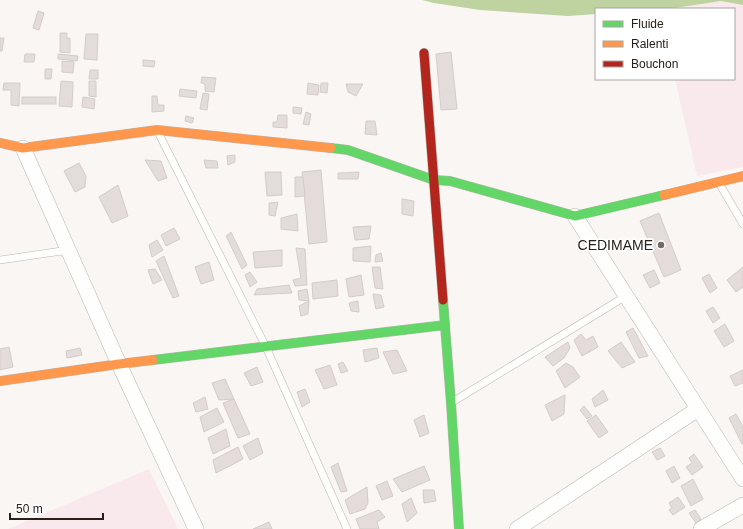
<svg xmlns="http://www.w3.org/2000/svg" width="743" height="529" viewBox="0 0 743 529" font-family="Helvetica,sans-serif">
<rect width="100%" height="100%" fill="#f9f6f4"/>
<g fill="#fae9ec">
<path d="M676 0H743V167L697 176 675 79H734V9H660Z"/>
<path d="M149 469 178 529H8Z"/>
</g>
<path fill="#bed3a0" d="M422 0H743V5L721 1 668 9H596V14L568 16 480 10 434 3Z"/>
<g fill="#e4dcda" stroke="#d4ccca">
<path d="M38 11 44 13 39 30 33 28Z"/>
<path d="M60 33H67V38H70V53L60 52Z"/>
<path d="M86 34H98L97 60 84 59Z"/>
<path d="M0 38H4L2 51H0Z"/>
<path d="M451 52 457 109 441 110 436 54Z"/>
<path d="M25 54H35L34 62H24Z"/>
<path d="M58 54 78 56 77 61 58 59Z"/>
<path d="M143 60 155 61 154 67 143 66Z"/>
<path d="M62 61 74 62 73 73 62 72Z"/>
<path d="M45 69H52L51 79H45Z"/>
<path d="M90 70H98V79H89Z"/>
<path d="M202 77 216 78 214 92 205 91V84L201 83Z"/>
<path d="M61 81 73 82 72 107 59 106Z"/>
<path d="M89 81H96V97L89 96Z"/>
<path d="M4 83H20L19 106 11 105V90H3Z"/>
<path d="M308 83 319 85 318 95 307 94Z"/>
<path d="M321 83H328L327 93 320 92Z"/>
<path d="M346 84H363L356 96 348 92Z"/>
<path d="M180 89 197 91 196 98 179 96Z"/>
<path d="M203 93 209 94 207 110 200 109Z"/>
<path d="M152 96H157L158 105H164V111L152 112Z"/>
<rect x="22" y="97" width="34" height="7"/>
<path d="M83 97 95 99 94 109 82 107Z"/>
<path d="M293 107 302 108 301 114 293 113Z"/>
<path d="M306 112 311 114 309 125 303 124Z"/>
<path d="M278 115H287V128L273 127V122H277Z"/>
<path d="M186 116 194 118 192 123 185 121Z"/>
<path d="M366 121H375L377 135 365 134Z"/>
<path d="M235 155V162L228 165 227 156Z"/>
<path d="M145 160 161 161 167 178 158 181Z"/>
<path d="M204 160 217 161 218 168H206Z"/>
<path d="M79 163 86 176 85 187 75 192 64 171Z"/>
<path d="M321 170 327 242 309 244 302 172Z"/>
<path d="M265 172H281L282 195 267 196Z"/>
<path d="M359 172 358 179H338V173Z"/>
<path d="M295 177H303L305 196 295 197Z"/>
<path d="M118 185 128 216 112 223 99 197Z"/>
<path d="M402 199 414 201 413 216 402 214Z"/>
<path d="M278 202 275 216 269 215V203Z"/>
<path d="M659 213 681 270 664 277 640 221Z"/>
<path d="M297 214 298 231 281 229V218Z"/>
<path d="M371 226 369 239 355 240 353 227Z"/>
<path d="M174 228 180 239 166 246 161 235Z"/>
<path d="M231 232 247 265 242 269 226 236Z"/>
<path d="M157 240 163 250 152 257 149 245Z"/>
<path d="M371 246 370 262 353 261V248Z"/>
<path d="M296 248 305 249 307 285 295 286 293 280 301 278Z"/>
<path d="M282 250V266L255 268 253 252Z"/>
<path d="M381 253 383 261 375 262 376 255Z"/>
<path d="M164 256 179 296 173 298 156 261Z"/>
<path d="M209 262 214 280 201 284 195 267Z"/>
<path d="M372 267H380L383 289 375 288Z"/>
<path d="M743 267V287L736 292 727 280Z"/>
<path d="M155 269 162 280 153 284 148 270Z"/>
<path d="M654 270 660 283 650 288 643 275Z"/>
<path d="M250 272 257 282 250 287 245 275Z"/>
<path d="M709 274 717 288 710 293 702 278Z"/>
<path d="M361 275 364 295 349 297 346 279Z"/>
<path d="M337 280 338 296 313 299 312 283Z"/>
<path d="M289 285 292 293 254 295 257 289Z"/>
<path d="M307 289 309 301 299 300 298 291Z"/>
<path d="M373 294 381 295 384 307 376 309Z"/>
<path d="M309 301 308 314 301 316 299 306Z"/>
<path d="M358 301 359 312 351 311 349 303Z"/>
<path d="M713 307 720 318 713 323 706 311Z"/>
<path d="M725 324 734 341 724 347 714 331Z"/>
<path d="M633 328 648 356 639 358 626 332Z"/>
<path d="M581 334 586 340 593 336 598 347 582 356 574 340Z"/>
<path d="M568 342 570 348 564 358 553 366 545 357Z"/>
<path d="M621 342 635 362 622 368 608 351Z"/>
<path d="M9 347 13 367 0 370V349Z"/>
<path d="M80 348 82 355 67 358 66 351Z"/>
<path d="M377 348 379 358 365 362 363 350Z"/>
<path d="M397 350 407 371 393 374 383 352Z"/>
<path d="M343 362 348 371 341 373 338 364Z"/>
<path d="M566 363 573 367 580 377 565 388 556 371Z"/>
<path d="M330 365 337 385 324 389 315 370Z"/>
<path d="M257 367 263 382 251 386 244 373Z"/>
<path d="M743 370V383L735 386 730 376Z"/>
<path d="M225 379 234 399 219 400 212 383Z"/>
<path d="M305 389 310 402 302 407 297 392Z"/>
<path d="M603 390 608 400 595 407 592 399Z"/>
<path d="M565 395 564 414 552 421 545 405Z"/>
<path d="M205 397 208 409 196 412 193 403Z"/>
<path d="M234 399 250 434 238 438 223 403Z"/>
<path d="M584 406 592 416 587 419 580 410Z"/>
<path d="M217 408 224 422 204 432 200 417Z"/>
<path d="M736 414 743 427V444H742L729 418Z"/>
<path d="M424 415 429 433 420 437 414 420Z"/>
<path d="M596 415 608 432 599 438 587 421Z"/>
<path d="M226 429 230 446 213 454 208 438Z"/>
<path d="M258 438 263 453 250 460 243 446Z"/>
<path d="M238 447 243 459 216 473 213 460Z"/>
<path d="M660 448 665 456 657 460 652 452Z"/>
<path d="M694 454 703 467 692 475 686 467 692 463 689 458Z"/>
<path d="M338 463 347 491 341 492 331 467Z"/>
<path d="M424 466 430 480 402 492 393 479Z"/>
<path d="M674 466 680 478 672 483 666 471Z"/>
<path d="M693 479 703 499 691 506 681 486Z"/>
<path d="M387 481 393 496 382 500 376 486Z"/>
<path d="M367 487 368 503 365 509 350 514 345 500Z"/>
<path d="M423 490H434L436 501 424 503Z"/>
<path d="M678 497 685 507 673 515 669 510 672 508 669 503Z"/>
<path d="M411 498 417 513 407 522 402 504Z"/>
<path d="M379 510 385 517 377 522 379 529H360L356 519Z"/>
<path d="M695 510 701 519 696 523 689 513Z"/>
<path d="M269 522 272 529H253Z"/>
</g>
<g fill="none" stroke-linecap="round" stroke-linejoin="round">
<defs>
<g id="lane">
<path d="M158 132 266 347 347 529"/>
<path d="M719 183 743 224"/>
<path d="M0 260 69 250"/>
<path d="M454 401 626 296"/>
</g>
<g id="street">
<path d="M23 148 119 364 196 529"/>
<path d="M575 216 743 479"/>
<path d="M517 529 698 409"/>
<path d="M701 529 743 505"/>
</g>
<g id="fast">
<path d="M331 148 348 150 434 180 450 181 575 216 664 195"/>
<path d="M443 300 451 403 459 529"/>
<path d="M153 360 445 325"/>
</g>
<g id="slow">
<path d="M0 143 23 148 157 130 331 148"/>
<path d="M664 195 743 176"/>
<path d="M0 381 119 364 153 360"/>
</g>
<path id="jam" d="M424 53 443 300"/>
</defs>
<use href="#lane" stroke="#bbb5b0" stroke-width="8"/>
<use href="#street" stroke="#bbb5b0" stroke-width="16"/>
<use href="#fast" stroke="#bbb5b0" stroke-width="10"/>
<use href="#slow" stroke="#bbb5b0" stroke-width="10"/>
<use href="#jam" stroke="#bbb5b0" stroke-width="10"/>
<use href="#lane" stroke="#fefefd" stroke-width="7"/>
<use href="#street" stroke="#fefefd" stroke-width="15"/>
<use href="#fast" stroke="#63d668" stroke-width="9"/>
<use href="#slow" stroke="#ff974d" stroke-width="9"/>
<use href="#jam" stroke="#b3261e" stroke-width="9"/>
</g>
<circle fill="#726b66" stroke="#fff" stroke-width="1.5" cx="661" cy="245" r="4"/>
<g text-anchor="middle" stroke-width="3.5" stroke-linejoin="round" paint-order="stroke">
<g font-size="14" fill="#292019" stroke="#fff" text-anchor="end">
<text x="653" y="250">CEDIMAME</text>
</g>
</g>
<rect x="595" y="8" width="140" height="72" fill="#ffffff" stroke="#a9a6a3"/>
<rect x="603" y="21" width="20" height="6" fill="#63d668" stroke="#a9a6a3"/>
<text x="631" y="28" font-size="12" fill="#292019">Fluide</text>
<rect x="603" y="41" width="20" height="6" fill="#ff974d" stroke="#a9a6a3"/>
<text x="631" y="48" font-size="12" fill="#292019">Ralenti</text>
<rect x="603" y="61" width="20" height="6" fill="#b3261e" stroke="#a9a6a3"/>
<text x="631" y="68" font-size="12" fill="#292019">Bouchon</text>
<path d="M10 513v6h93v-6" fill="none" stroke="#292019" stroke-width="2"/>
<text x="16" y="513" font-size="12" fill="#292019" stroke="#ffffff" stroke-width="3" paint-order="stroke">50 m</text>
</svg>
